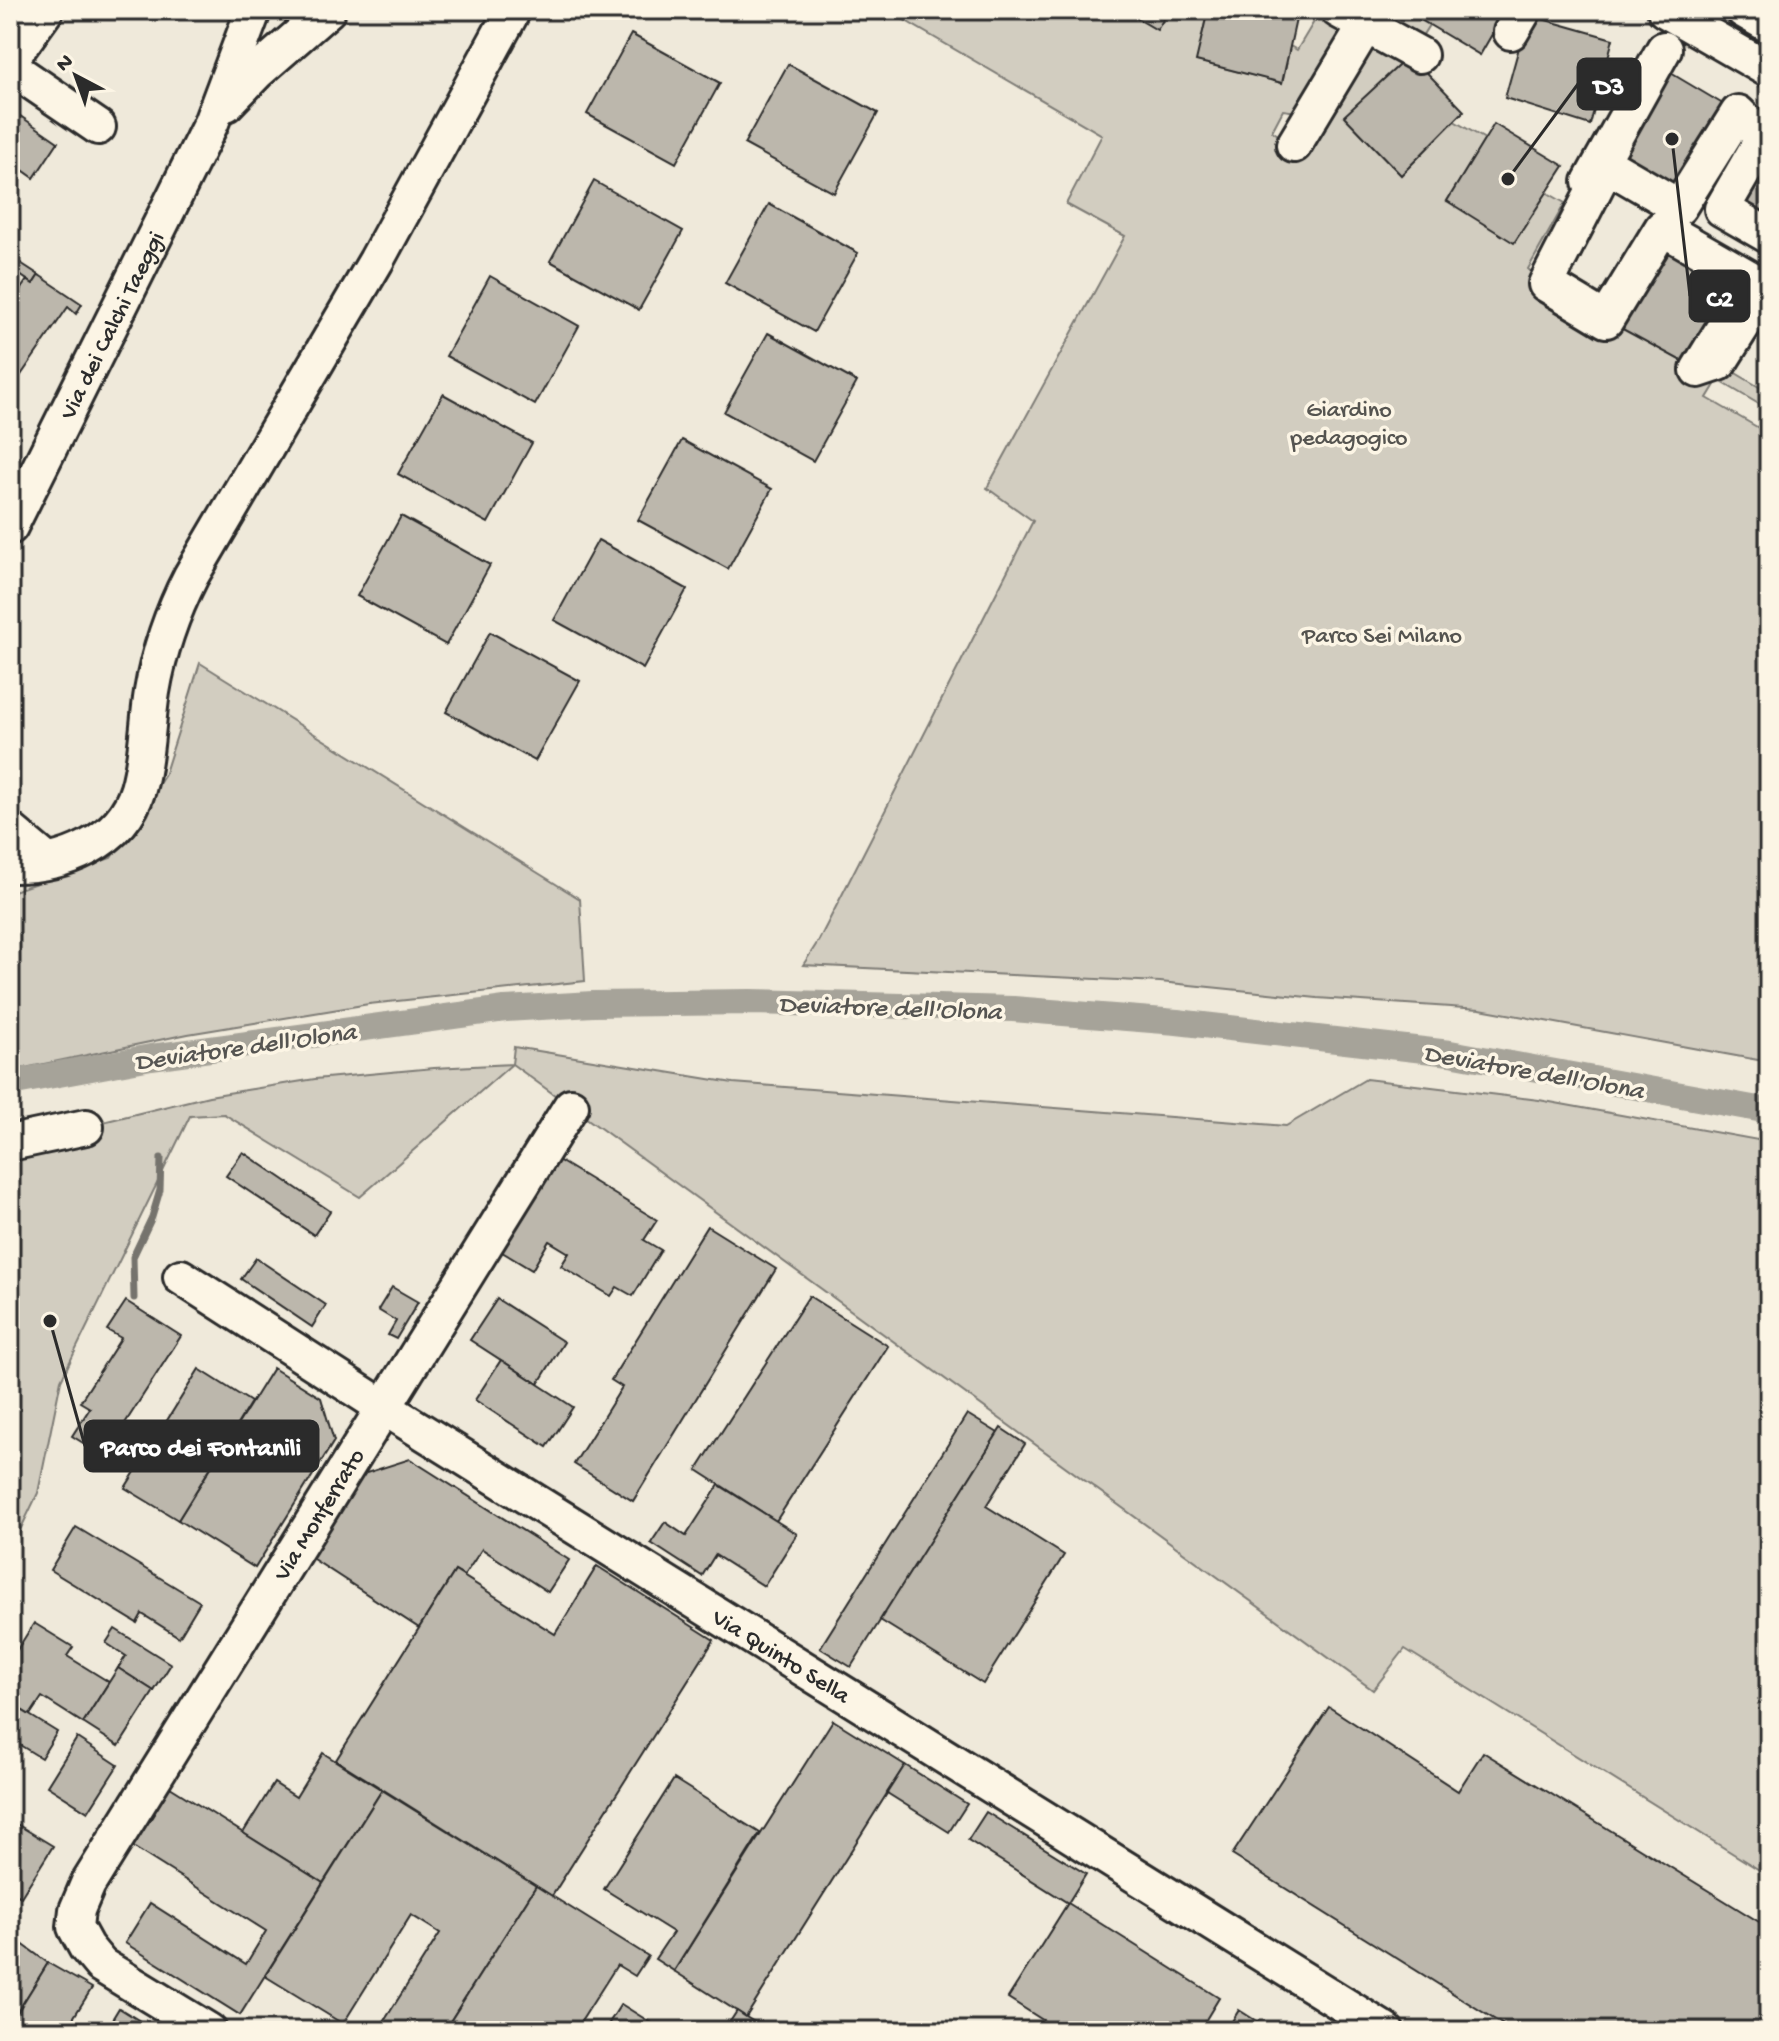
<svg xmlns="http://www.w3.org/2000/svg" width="1779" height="2041" viewBox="0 0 1779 2041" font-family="'Gochi Hand',sans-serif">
<rect width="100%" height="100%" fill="#efe9da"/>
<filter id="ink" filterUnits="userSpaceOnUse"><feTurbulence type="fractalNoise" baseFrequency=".0125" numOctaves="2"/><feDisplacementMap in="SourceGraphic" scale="16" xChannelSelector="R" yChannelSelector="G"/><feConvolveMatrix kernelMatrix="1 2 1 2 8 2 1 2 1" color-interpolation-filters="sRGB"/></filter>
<g filter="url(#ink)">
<g fill="#d2cdc0" stroke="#7e7c76" stroke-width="2">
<path d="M887 10H1123L1157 30 1169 10H1202L1207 13 1197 61 1282 83 1290 46 1297 50 1321 10H1355L1297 112 1283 110 1272 131 1300 149 1389 10H1414L1411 15 1429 25 1410 55 1345 117 1401 175 1454 121 1485 139 1447 201 1546 192 1565 203 1528 269 1546 284 1697 370 1719 363 1769 393V410L1718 380 1707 398 1769 434V1062L1480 1009 1317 998 1160 982 803 965 819 940 1033 521 987 488 1125 236 1066 204 1102 135Z"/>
<path d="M200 663 580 899 585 981 369 1004 188 1034 10 1071V892L111 858 164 776Z"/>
<path d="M514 1047 733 1083 1286 1126 1366 1079 1539 1100 1769 1142V1876L1405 1649 1373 1690 512 1064 360 1197 224 1114 190 1116 61 1380 38 1493 10 1551V1136L107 1121 209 1096 315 1079 434 1068 512 1064Z"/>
</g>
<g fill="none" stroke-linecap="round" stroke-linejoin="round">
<path stroke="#75736d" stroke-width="7" d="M134 1298 133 1257 152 1217 160 1190 161 1158"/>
<path stroke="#a6a399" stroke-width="26" d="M10 1083 151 1057 505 1009 593 1004 750 1002 1013 1009 1177 1022 1450 1053 1769 1111"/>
</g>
<g fill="#bcb7ac" stroke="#2b2b2b" stroke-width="2">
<path d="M1123 10H1169L1157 30Z"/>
<path d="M1208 10H1298L1282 83 1196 61Z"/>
<path d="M1414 10H1506L1480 55 1411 14Z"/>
<path d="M1528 15 1613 39 1590 125 1505 98Z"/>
<path d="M631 34 720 83 676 163 587 114Z"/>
<path d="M1410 55 1464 111 1401 175 1344 116Z"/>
<path d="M788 64 878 113 834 193 744 144Z"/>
<path d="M1664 69 1738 113 1679 207 1607 165Z"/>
<path d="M10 109 58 142 34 178 10 161Z"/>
<path d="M1494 124 1564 166 1514 243 1447 201Z"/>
<path d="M1769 141V236L1722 209Z"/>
<path d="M594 181 683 231 639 310 550 261Z"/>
<path d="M769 204 858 253 814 332 725 283Z"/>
<path d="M1662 228 1753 280 1698 370 1606 320Z"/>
<path d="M10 256 39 275 33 284 10 268Z"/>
<path d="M39 275 82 304 76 314 68 307 10 391V305L27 280 33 284Z"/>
<path d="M490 276 579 326 535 405 446 356Z"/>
<path d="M768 333 857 382 813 461 724 412Z"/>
<path d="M443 394 532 443 488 523 398 474Z"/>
<path d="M682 440 772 489 728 569 638 520Z"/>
<path d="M401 516 490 565 446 645 357 596Z"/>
<path d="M598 540 687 589 643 669 554 620Z"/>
<path d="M490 632 580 681 535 761 446 712Z"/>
<path d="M243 1152 330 1211 314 1235 226 1176Z"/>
<path d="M558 1160 657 1220 644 1240 661 1250 633 1296 617 1287 611 1296 561 1266 569 1253 549 1241 532 1270 502 1252Z"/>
<path d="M707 1226 776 1269 633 1501 574 1464 622 1387 611 1380Z"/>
<path d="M256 1258 326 1305 312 1327 241 1279Z"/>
<path d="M392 1287 418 1302 396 1339 388 1335 396 1321 378 1310Z"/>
<path d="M809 1296 888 1346 776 1521 697 1470Z"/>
<path d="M497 1299 564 1342 538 1384 470 1340Z"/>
<path d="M126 1301 181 1336 104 1456 72 1436 90 1408 80 1402 121 1338 107 1330Z"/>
<path d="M501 1360 573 1407 547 1447 475 1400Z"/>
<path d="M273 1368 321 1398 334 1441 255 1568 178 1520Z"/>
<path d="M199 1369 251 1402 178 1520 125 1488Z"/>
<path d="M967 1414 998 1433 851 1667 820 1648Z"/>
<path d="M1001 1428 1025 1444 986 1506 1064 1555 983 1684 880 1620Z"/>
<path d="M410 1459 569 1560 548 1592 482 1549 464 1576 455 1571 419 1628 310 1557 363 1474Z"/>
<path d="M719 1485 797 1534 764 1586 715 1555 702 1576 651 1543 665 1522 686 1536Z"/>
<path d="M76 1527 200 1602 179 1637 142 1614 137 1623 50 1570Z"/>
<path d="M597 1566 714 1640 552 1896 336 1760 455 1571 555 1634Z"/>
<path d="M34 1623 73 1647 67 1656 109 1682 83 1723 42 1697 30 1715 10 1703V1661Z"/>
<path d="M115 1629 171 1664 154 1691 118 1668 126 1656 106 1643Z"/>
<path d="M118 1668 154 1691 119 1746 83 1723Z"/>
<path d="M10 1703 57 1732 41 1758 10 1739Z"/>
<path d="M1329 1707 1458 1791 1483 1752 1769 1928V2031H1513L1232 1855Z"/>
<path d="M833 1720 905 1765 746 2017 674 1971Z"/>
<path d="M77 1738 118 1765 88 1812 47 1786Z"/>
<path d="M323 1753 382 1790 323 1883 243 1833 274 1783 296 1797Z"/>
<path d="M905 1765 967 1804 949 1832 887 1793Z"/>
<path d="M674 1779 760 1833 674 1971 655 1959 673 1932 604 1889Z"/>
<path d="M170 1787 323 1883 240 2015 125 1943 150 1903 246 1964 266 1931 133 1847Z"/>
<path d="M382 1790 536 1886 444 2031H388L381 2026 440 1933 411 1915 343 2024 265 1976Z"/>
<path d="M986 1812 1086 1874 1068 1903 968 1840Z"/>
<path d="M10 1820 53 1846 21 1897 10 1891Z"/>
<path d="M536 1886 648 1956 635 1976 617 1965 575 2031H444Z"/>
<path d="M1068 1903 1219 1998 1199 2031H1060L1008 1998Z"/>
<path d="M10 1935 48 1963 10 2024Z"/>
<path d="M48 1963 92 1988 65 2031H10V2024Z"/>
<path d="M621 2004 664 2031H604Z"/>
<path d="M119 2008 156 2031H105Z"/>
<path d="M1239 2010 1272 2031H1226Z"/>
<path d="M737 2011 746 2017 769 2031H724Z"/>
</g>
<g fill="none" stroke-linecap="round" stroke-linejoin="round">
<defs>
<g id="minor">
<path d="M1338 10 1420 55"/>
<path d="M1665 10 1769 70"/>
<path d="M1743 10 1769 25"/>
<path d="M1511 32 1524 10"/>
<path d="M10 60 46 10"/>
<path d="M10 67 98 127"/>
<path d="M226 104 257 72 328 10"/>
<path d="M1294 145 1375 10"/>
<path d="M1590 182 1664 49"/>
<path d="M1769 236 1722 209 1763 138 1738 113 1679 207 1607 165 1546 284 1606 320 1662 228 1753 280 1698 370 1719 363 1769 284"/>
<path id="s1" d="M10 527 211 123 252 14 251 10"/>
<path d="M10 830 47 861"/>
<path d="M10 865C62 866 122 843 138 789 147 759 147 723 152 692 159 650 172 613 191 576L376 261 513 10"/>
<path d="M10 1143 86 1127"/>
<path id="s2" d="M181 1277 383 1407 1386 2031"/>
<path id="s3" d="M209 2031 101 1965 86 1947 75 1927 77 1910 88 1884 571 1106"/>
</g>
</defs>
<use href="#minor" stroke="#2b2b2b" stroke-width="40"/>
<use href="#minor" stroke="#fcf5e5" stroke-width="34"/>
</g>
</g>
<g text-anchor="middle" stroke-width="7" stroke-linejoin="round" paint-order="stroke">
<g font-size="24" fill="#2b2b2b" stroke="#fcf5e5">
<text dy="8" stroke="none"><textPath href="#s1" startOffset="226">Via dei Calchi Taeggi</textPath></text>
<text dy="8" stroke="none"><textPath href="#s3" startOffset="654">Via Monferrato</textPath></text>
<text dy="8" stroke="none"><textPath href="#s2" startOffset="710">Via Quinto Sella</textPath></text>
</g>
<g font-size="24" fill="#555450" stroke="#fcf5e5">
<text x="1349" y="416">Giardino<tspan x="1349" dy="28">pedagogico</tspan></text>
<text x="1382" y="642">Parco Sei Milano</text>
</g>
<g font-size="26" font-style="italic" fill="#565552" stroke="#fcf5e5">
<text transform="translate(890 1006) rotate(2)" y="9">Deviatore dell'Olona</text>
<text transform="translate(245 1045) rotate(-8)" y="9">Deviatore dell'Olona</text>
<text transform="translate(1534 1070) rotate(10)" y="9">Deviatore dell'Olona</text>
</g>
</g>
<path fill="none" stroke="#2b2b2b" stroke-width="3" d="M1508 179L1578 84M1672 139L1690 296M50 1321L85 1446"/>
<g fill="#2b2b2b" stroke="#fcf5e5" stroke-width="3">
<circle cx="1508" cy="179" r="8"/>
<circle cx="1672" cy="139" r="8"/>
<circle cx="50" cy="1321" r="8"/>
</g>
<g fill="#2b2b2b" stroke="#2b2b2b" stroke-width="3">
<rect x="1578" y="59" width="62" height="50" rx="8"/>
<rect x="1690" y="271" width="59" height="50" rx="8"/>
<rect x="85" y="1421" width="233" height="50" rx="8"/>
</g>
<g font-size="26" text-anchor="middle" font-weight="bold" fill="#fff">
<text x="1609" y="94">D3</text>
<text x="1720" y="306">C2</text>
<text x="201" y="1455">Parco dei Fontanili</text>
</g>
<rect width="1779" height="2041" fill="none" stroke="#fcf5e5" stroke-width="40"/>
<rect x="20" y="20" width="1739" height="2001" fill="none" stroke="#2b2b2b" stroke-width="3" filter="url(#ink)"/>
<g transform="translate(76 76) rotate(319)" stroke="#fcf5e5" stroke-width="6" paint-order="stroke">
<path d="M0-6L14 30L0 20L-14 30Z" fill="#2b2b2b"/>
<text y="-12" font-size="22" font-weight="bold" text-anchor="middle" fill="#2b2b2b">N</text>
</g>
</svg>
